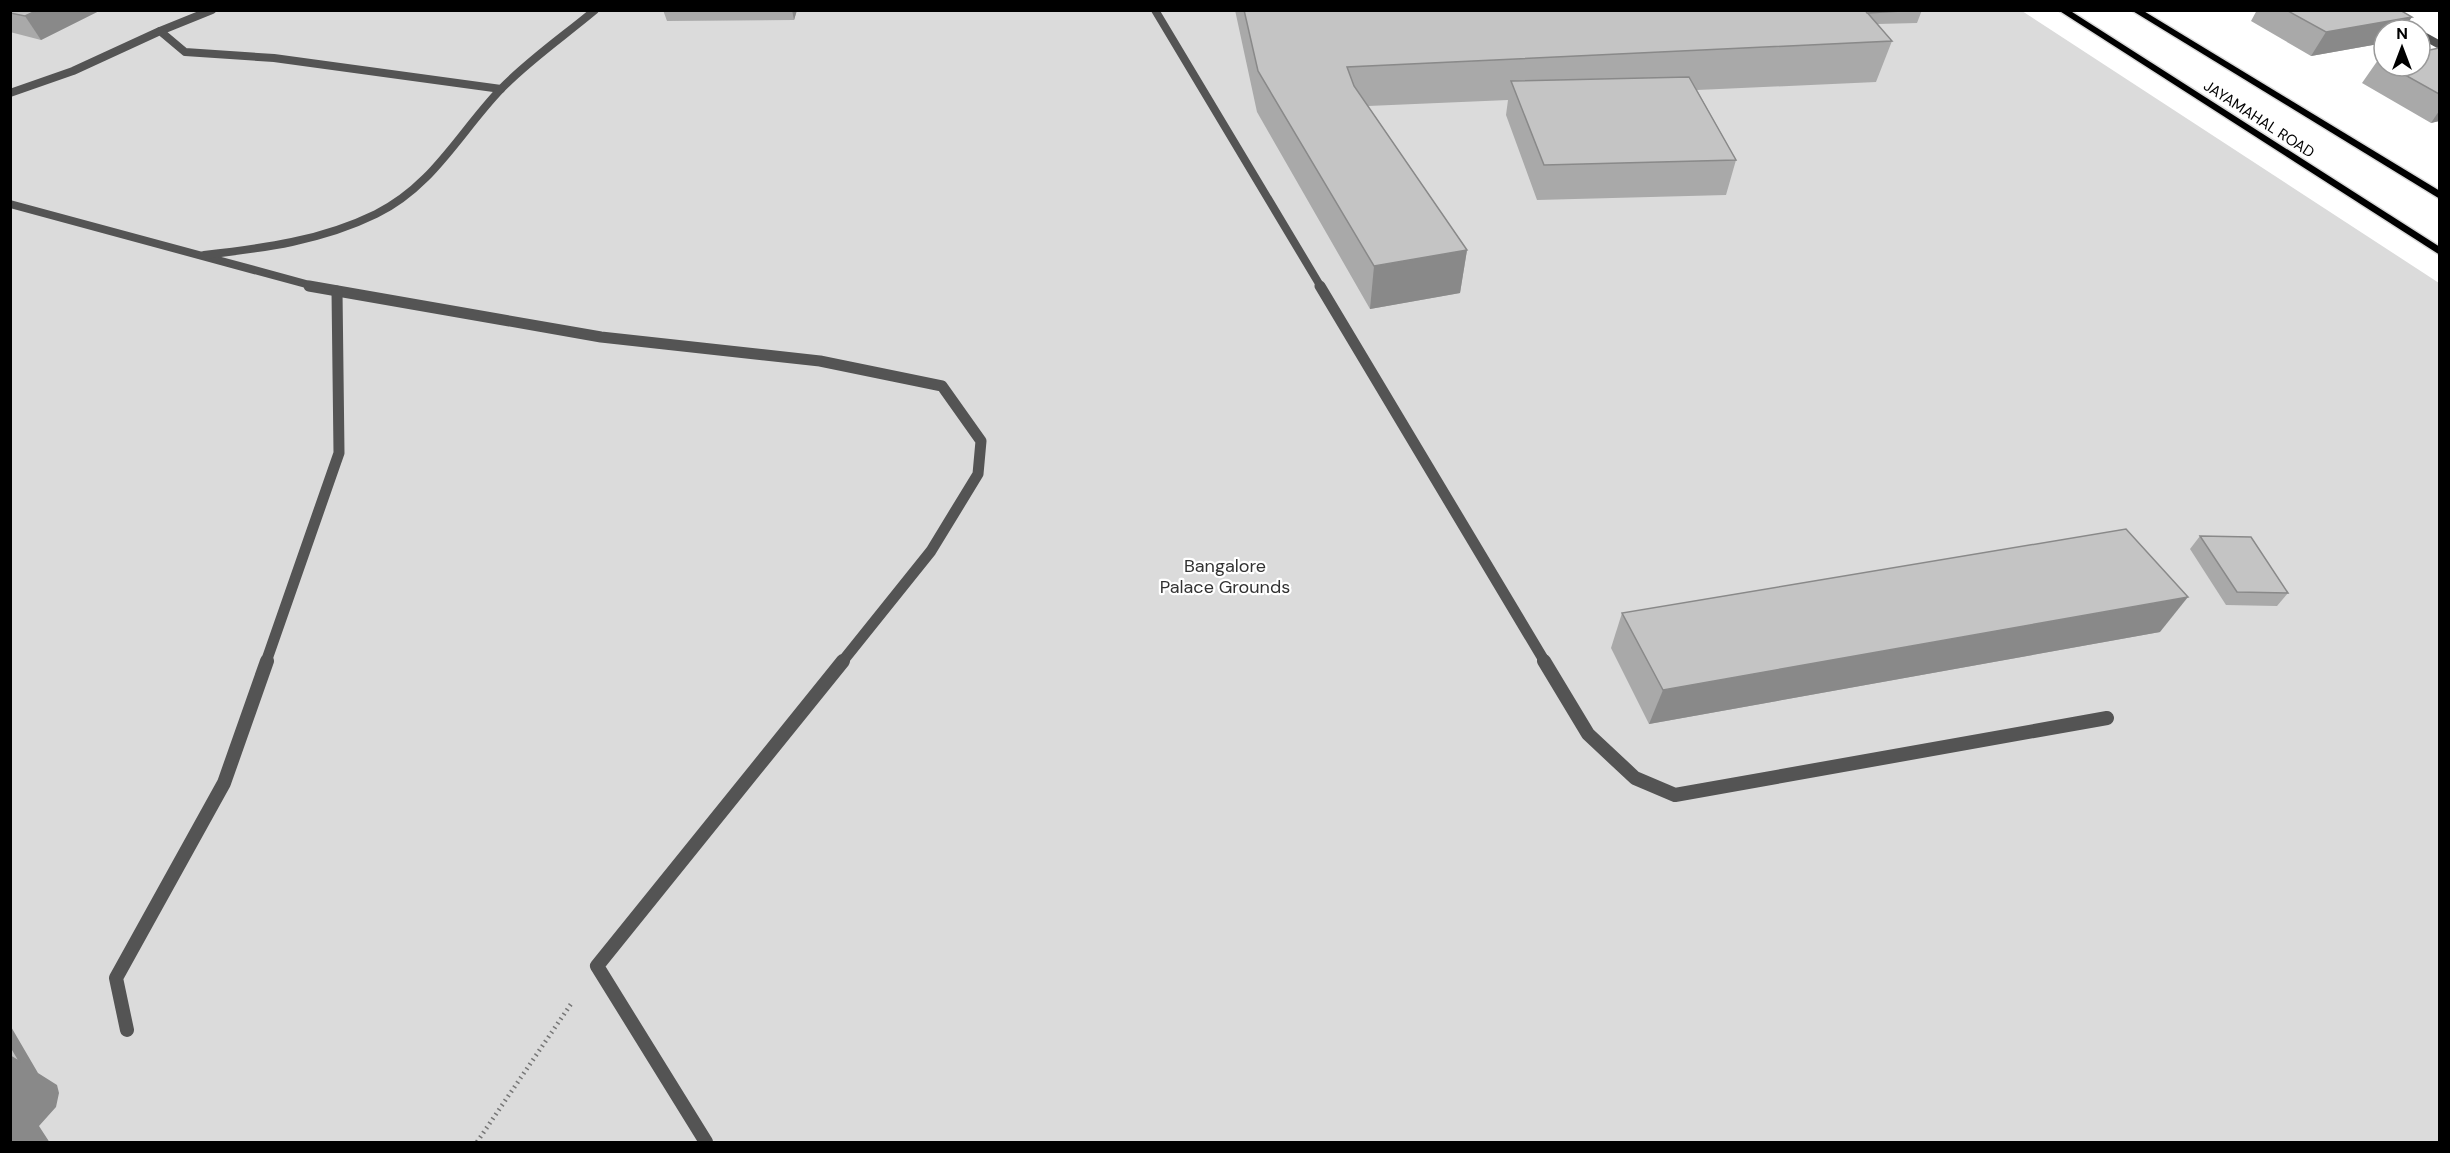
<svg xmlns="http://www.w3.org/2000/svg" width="2450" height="1153" viewBox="0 0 2450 1153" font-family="'DM Sans',sans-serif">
<rect width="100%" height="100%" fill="#fff"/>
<path fill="#dbdbdb" d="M10 11H2022L2439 283V1142H11Z"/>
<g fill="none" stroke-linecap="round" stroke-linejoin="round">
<defs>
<g id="primary">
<path d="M2058 10H2069L2440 247V255Z"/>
<path d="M2131 10H2142L2440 191V199Z"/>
</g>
</defs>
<use href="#primary" stroke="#dbdbdb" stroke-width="3"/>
<path stroke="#767676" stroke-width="4.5" stroke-dasharray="1.5 4" stroke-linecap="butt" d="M477 1142 573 1001"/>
<g stroke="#545454" stroke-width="8">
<path d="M1155 10 1321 287"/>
<path d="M2376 10 2412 30"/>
<path d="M160 31 212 10"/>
<path d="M2420 34 2440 45"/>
<path d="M10 93 73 71 160 31 185 52 274 58 501 89"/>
<path d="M10 204 317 287"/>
<path d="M204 255C264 248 321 241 376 214 433 186 459 133 501 89 529 60 564 36 595 10"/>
</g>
<g stroke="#545454" stroke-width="11">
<path d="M309 286 601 337 820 361 942 386 981 441 978 474 931 551 842 662"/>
<path d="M1320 286 1545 662"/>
<path d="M266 662 339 453 337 291"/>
</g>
<g stroke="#545454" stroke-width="14">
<path d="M1544 661 1588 734 1635 778 1675 795 2107 718"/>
<path d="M127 1030 116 978 224 783 267 661"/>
<path d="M706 1142 597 966 843 661"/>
</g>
<use href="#primary" fill="#000" fill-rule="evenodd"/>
</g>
<g fill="#a9a9a9">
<path d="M10 10H101L41 40 10 32Z"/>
<path d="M663 10H797L794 20 667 21Z"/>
<path d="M1235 10H1922L1917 23 1877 24 1892 41 1876 82 1697 90 1736 160 1726 195 1537 200 1506 115 1508 100 1368 106 1467 250 1460 293 1370 309 1257 112Z"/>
<path d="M2257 10H2400L2384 30V43L2311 56 2251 21Z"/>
<path d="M2439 48V121L2431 123 2362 83 2378 60 2384 58V66H2420Z"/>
<path d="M2200 536 2288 593 2277 606 2226 605 2190 549Z"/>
<path d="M1622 613 2160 632 1649 724 1611 648Z"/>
</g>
<g fill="#898989">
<path d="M38 10H101L41 40 25 16Z"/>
<path d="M792 10H797L794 20Z"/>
<path d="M2412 17 2403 30H2384V43L2311 56 2326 32Z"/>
<path d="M2439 111V121L2431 123Z"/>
<path d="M1467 250 1460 293 1370 309 1374 266Z"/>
<path d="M2188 597 2160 632 1649 724 1663 690Z"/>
<path d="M10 1025 38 1073 57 1085 59 1093 56 1107 39 1126 50 1143H12L10 1139Z"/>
</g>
<g fill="#c4c4c4" stroke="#898989" stroke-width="1.5">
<path d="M10 10H38L25 16 10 13Z"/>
<path d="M1244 10H1865L1892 41 1347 67 1354 86 1467 250 1374 266 1258 71Z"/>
<path d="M1865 10H1920L1867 13Z"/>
<path d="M2286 10H2400L2412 17 2326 32Z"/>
<path d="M2439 48V94L2389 66H2420V52Z"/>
<path d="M2384 58V63L2378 60Z"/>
<path d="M1689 77 1736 160 1544 165 1511 81Z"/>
<path d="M2126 529 2188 597 1663 690 1622 613Z"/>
<path d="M2200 536 2251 537 2288 593 2237 592Z"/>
<path d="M10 1045 20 1062 10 1056Z"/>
</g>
<g text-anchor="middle" stroke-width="4.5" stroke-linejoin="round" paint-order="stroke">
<g font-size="15" fill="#000" stroke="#fff">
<text transform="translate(2259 119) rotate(33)" y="5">JAYAMAHAL ROAD</text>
</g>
<g font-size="18" fill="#323232" stroke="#fff">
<text x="1225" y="572">Bangalore<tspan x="1225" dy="21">Palace Grounds</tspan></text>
</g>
</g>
<rect width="2450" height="1153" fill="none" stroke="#000000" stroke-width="24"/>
<g transform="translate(2402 48)"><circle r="28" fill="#ffffff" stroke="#999999" stroke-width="1.5"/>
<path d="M0-4.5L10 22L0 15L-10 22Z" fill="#000000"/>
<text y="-9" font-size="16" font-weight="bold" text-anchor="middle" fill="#000000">N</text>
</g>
</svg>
